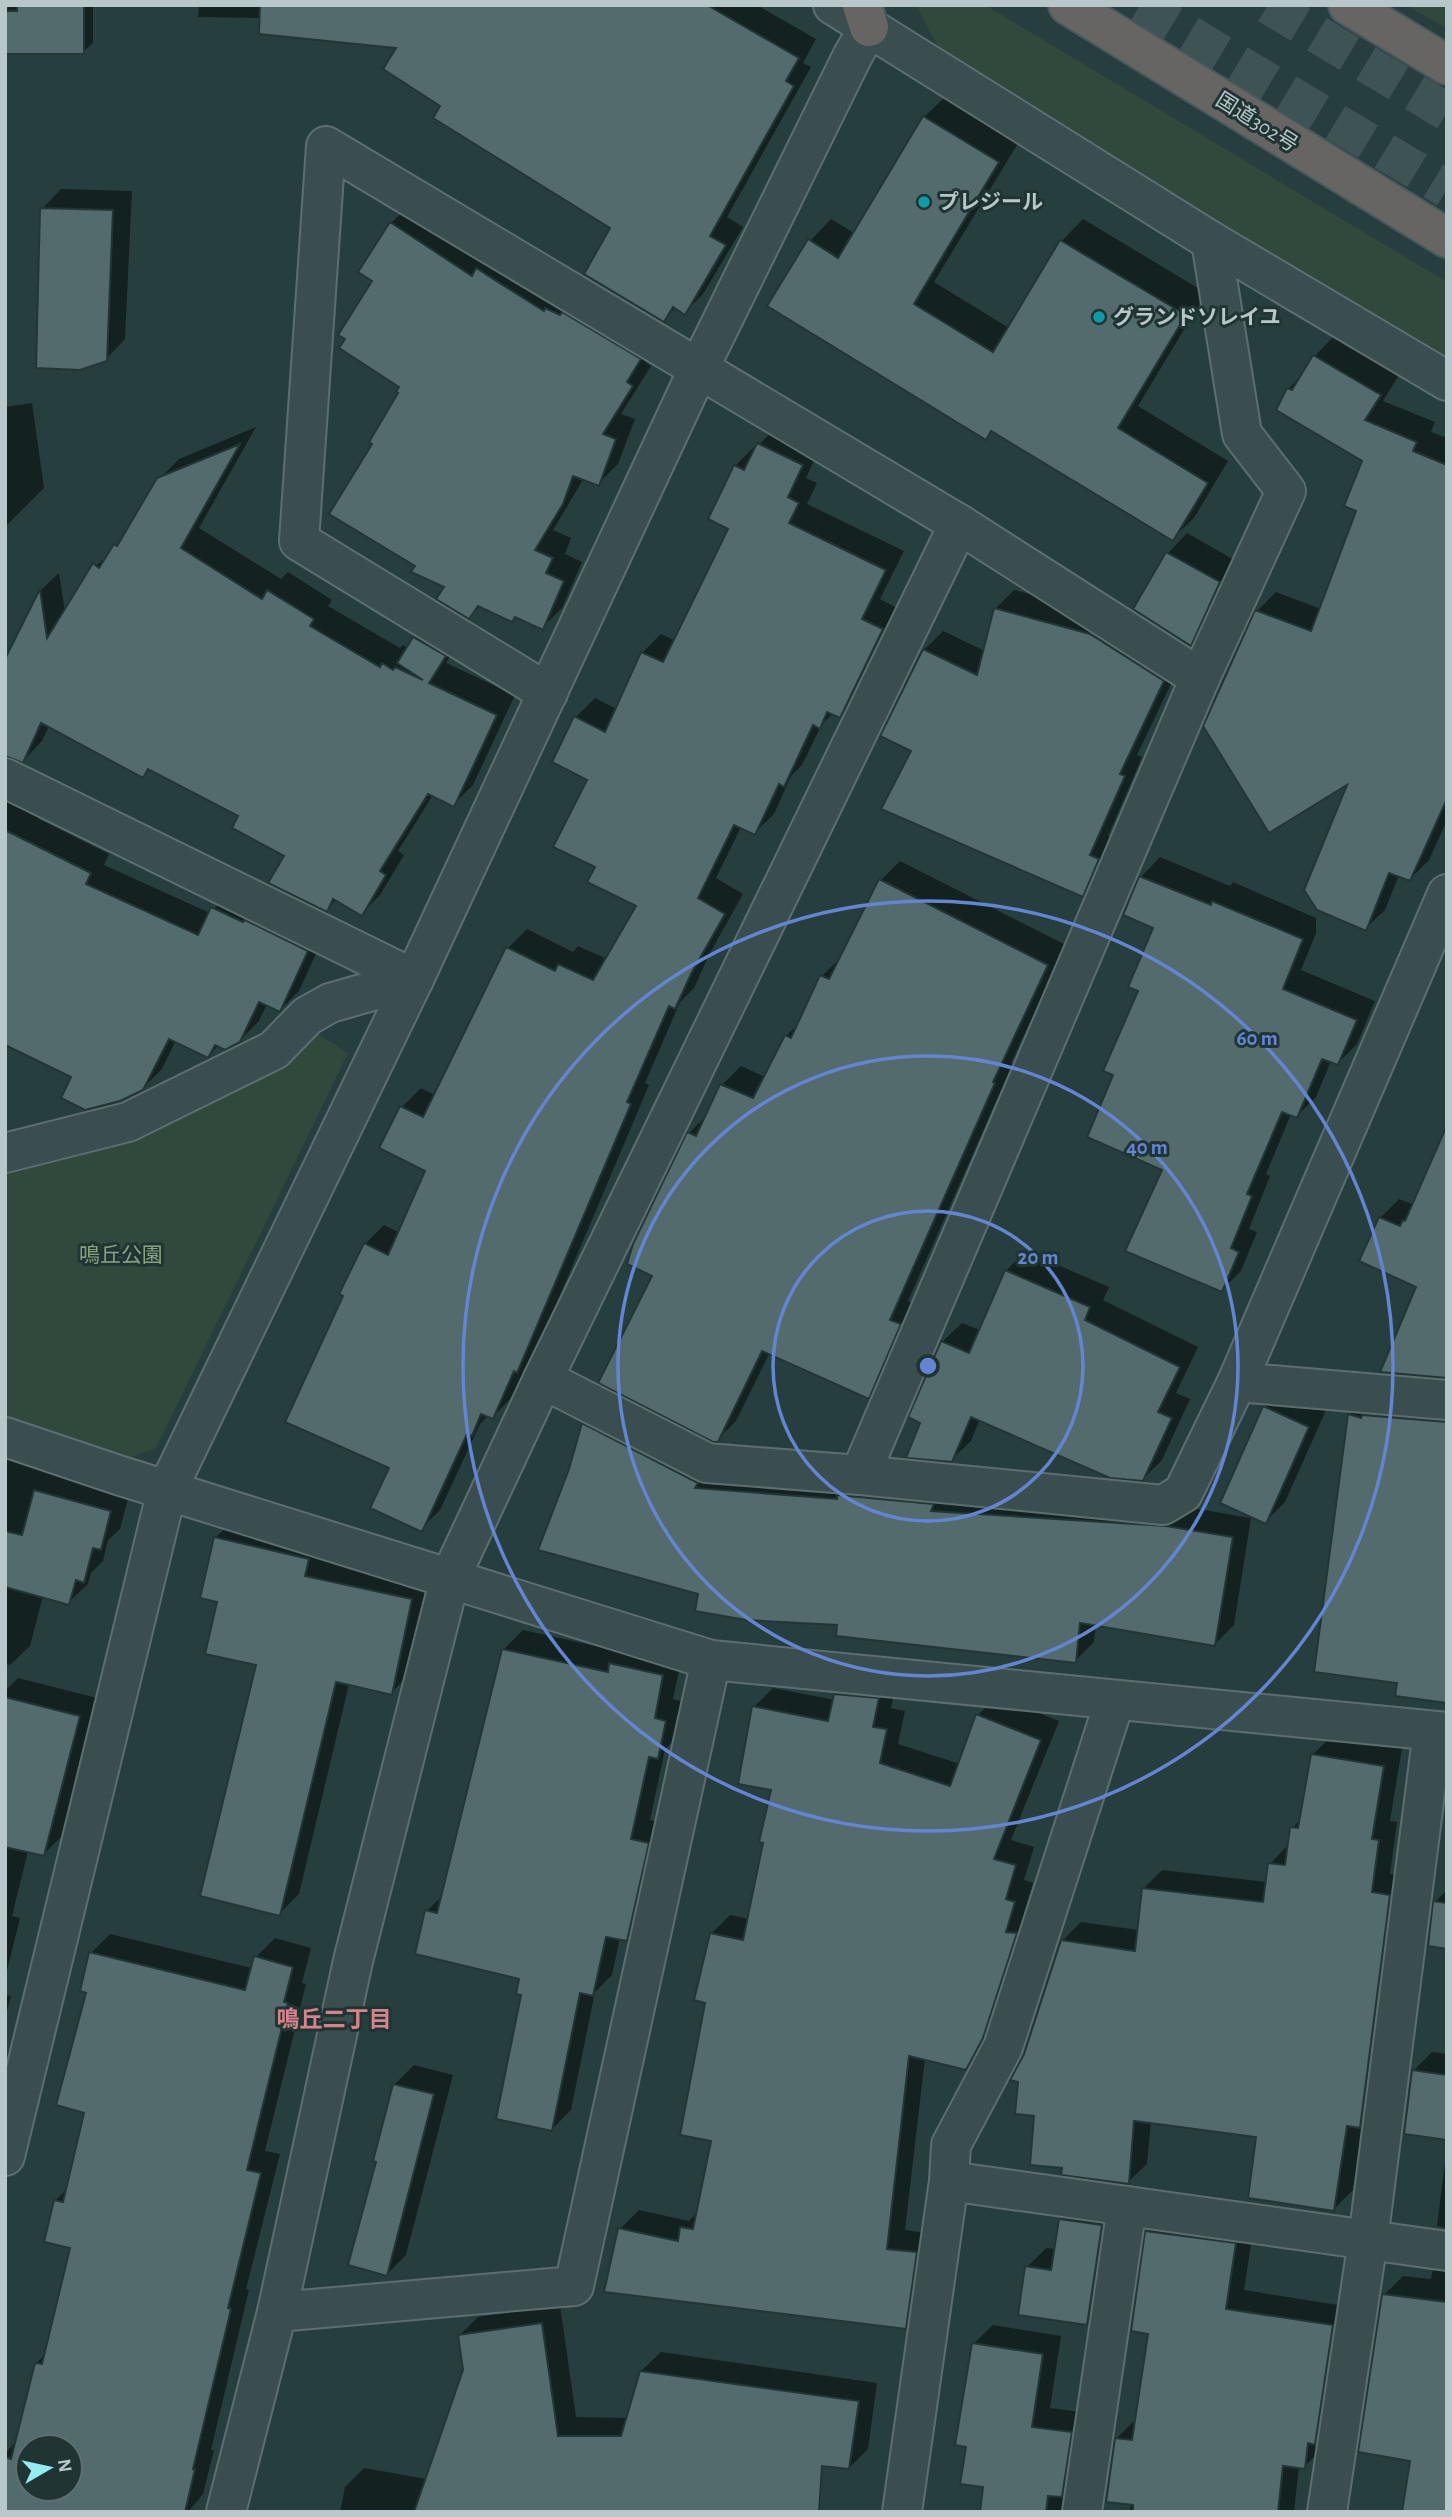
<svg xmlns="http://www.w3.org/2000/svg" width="1452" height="2517" viewBox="0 0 1452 2517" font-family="'Alegreya Sans','Noto Sans JP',sans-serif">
<rect width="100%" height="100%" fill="#273e3f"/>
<g fill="#31493c">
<path d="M916 5H985L1447 282V363L949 60 936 43Z"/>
<path d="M1407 5H1447V29Z"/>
<path d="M314 1032 348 1053 156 1448 131 1457 5 1417V1165Z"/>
</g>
<g fill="#0007" fill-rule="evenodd">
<path d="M11 5H93V43L83 52H5V11Z"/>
<path d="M184 5H757L816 39 803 63 811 67 727 217 743 227 703 294 685 312 676 307 663 320 613 227 399 47 315 19 198 17 199 7Z"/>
<path d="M946 96 1020 140 934 282 1009 328 1062 241 1083 219 1206 293 1138 406 1228 461 1194 518 1172 539 993 430 986 438 810 241 831 219 854 233 924 117Z"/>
<path d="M61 189 132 191 125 339 106 359 42 209Z"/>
<path d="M411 204 659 340 645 362 651 366 621 414 635 419 618 464 599 483 584 478 553 530 571 538 565 554 582 562 562 608 543 627 516 615 481 605 469 617 446 586 417 565 375 443 402 386 374 281 391 223Z"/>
<path d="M1334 336 1399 375 1383 401 1435 422 1431 432 1447 438V820L1429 860 1410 879 1399 875 1385 910 1365 929 1351 780 1257 611 1276 592 1321 609 1358 510 1364 461 1288 389 1305 372 1315 356Z"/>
<path d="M32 403 44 488 5 527V407Z"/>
<path d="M778 425 821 445 806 478 817 483 807 504 904 551 880 599 901 610 859 697 840 716 833 713 822 724 802 765 791 776 774 814 754 833 741 827 716 878 743 894 710 953 694 988 680 1002 645 1083 649 1085 536 1352 530 1358 512 1397 493 1417 489 1415 480 1424 440 1510 421 1529 391 1467 346 1295 365 1244 384 1225 400 1233 428 1170 402 1107 421 1088 435 1095 508 948 527 929 573 952 578 946 607 959 638 905 597 866 589 779 576 717 595 698 617 709 642 653 661 634 676 641 731 528 735 466 754 447 756 448Z"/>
<path d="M256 427 199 528 281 579 288 572 332 600 328 606 400 648 403 645 408 648 415 638 434 618 463 636 446 663 515 695 473 785 453 805 433 795 398 851 404 855 380 895 361 914 337 899 326 910 286 855 241 815 150 768 143 776 49 726 42 741 23 761 5 663 41 590 59 573 65 612 89 572 111 553 125 535 159 479 179 459Z"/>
<path d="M1187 533 1238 562 1210 624 1190 644 1136 609 1168 553Z"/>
<path d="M1014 590 1110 615 1182 661 1137 755 1142 757 1108 836 1117 840 1101 876 1082 895 914 750 924 650 943 631 985 651 995 609Z"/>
<path d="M5 769 46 804 39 819 109 854 104 865 210 913 232 889 326 932 299 991 280 1010 267 1004 259 1021 239 1041 219 1045 208 1056 176 1040 162 1069 142 1089 74 1076 5 1043Z"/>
<path d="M1160 857 1230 886 1233 882 1316 918V933L1301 970 1375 1001 1357 1044 1338 1063 1331 1061 1316 1097 1297 1116 1291 1114 1266 1174 1270 1176 1249 1229 1257 1232 1241 1271 1222 1290 1116 1074 1140 990 1156 927 1125 914 1141 877Z"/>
<path d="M900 861 1066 945 1011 1063H1013L908 1301 918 1305 887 1378 868 1397 770 1352 736 1421 717 1440 654 1275 689 1133 709 1113 722 1085 741 1066 765 1077 786 1036 800 1022 822 976 841 957 881 880Z"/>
<path d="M1399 1199 1414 1205 1419 1286 1380 1218Z"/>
<path d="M1025 1251 1109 1287 1103 1300 1198 1347 1176 1393 1190 1399 1162 1460 1143 1479 980 1419 971 1441 951 1460 922 1422 942 1342 962 1323 980 1330 1006 1271Z"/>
<path d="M1284 1388 1327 1408 1285 1502 1265 1522 1264 1407Z"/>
<path d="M1369 1395 1447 1402V1701L1399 1681 1316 1670 1350 1414Z"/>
<path d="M603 1405 716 1463 1186 1507 1251 1518 1234 1625 1215 1644 1096 1624 1094 1642 1075 1661 839 1623 700 1593 557 1506 583 1424Z"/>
<path d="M5 1449 10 1451 8 1459 130 1491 120 1529 108 1540 103 1561 91 1573 88 1584 68 1603 43 1596 30 1646 10 1665 5 1664Z"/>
<path d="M235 1519 431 1580 411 1673 391 1693 349 1684 299 1894 279 1914 258 1664 219 1601 215 1538Z"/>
<path d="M523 1630 623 1652 682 1656 673 1699 684 1702 677 1738 665 1749 650 1820 667 1823 646 1919 627 1939 620 1938 612 1975 595 1992 571 2110 552 2129 521 1978 427 1911 443 1895 503 1650Z"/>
<path d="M855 1676 897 1680 891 1708 905 1711 898 1744 960 1764 978 1715 997 1696 1059 1721 1011 1840 1034 1847 1024 1880 1033 1883 1024 1913 1034 1915 985 2049 966 2068 925 2058 905 2230 935 2234 924 2308 905 2327 620 2229 639 2210 689 2221 698 2211 713 2139 707 2001 711 1934 730 1915 749 1919 765 1841 773 1789 754 1707 773 1688 835 1700 836 1695Z"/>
<path d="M18 1678 97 1698 61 1837 44 1854 28 1851 12 1916 20 1918 5 1979V1691Z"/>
<path d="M1331 1737 1402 1748 1390 1821 1397 1822 1390 1874 1408 1877 1378 2108 1362 2124 1353 2190 1334 2209 1258 2136 1151 2121 1147 2164 1128 2182 1063 2166 1036 2114 1025 2054 1062 1941 1081 1922 1139 1930 1143 1889 1162 1870 1267 1882 1270 1864 1288 1845 1292 1828 1302 1818 1312 1755Z"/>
<path d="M1447 1890V1947L1435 1902Z"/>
<path d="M110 1934 252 1968 256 1957 275 1938 311 1948 302 1983 306 1984 265 2151 280 2154 246 2289 249 2290 211 2450H214L203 2494 188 2512H5V2453L18 2440 36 2363 46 2354 72 2247 55 2201 68 2188 87 2111 88 1991 91 1953ZM28 2447H70V2489H28Z"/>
<path d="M5 1995 11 1996 5 2019Z"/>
<path d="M1432 2052 1447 2054V2138L1413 2071Z"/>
<path d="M414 2065 453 2075 406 2255 387 2274 394 2085Z"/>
<path d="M1447 2146V2228L1437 2226Z"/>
<path d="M1080 2200 1121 2206 1106 2304 1087 2323 1027 2267 1046 2248 1056 2249 1061 2219Z"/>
<path d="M1166 2212 1254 2225 1244 2290 1351 2307 1323 2448 1304 2467 1299 2466 1294 2512H1130L1131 2503 1117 2438 1136 2419 1150 2333 1147 2232Z"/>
<path d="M1447 2257V2512L1412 2459 1384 2295 1403 2276 1431 2279 1432 2272Z"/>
<path d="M560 2305 576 2417 628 2418 641 2371 661 2352 877 2383 868 2449 849 2468 753 2454 743 2512H340L345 2487 364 2468 427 2479 464 2371 459 2336 478 2317Z"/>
<path d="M993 2325 1061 2336 1050 2408 1090 2413 1081 2476 1064 2492 1062 2512H982L985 2486 968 2445 973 2344Z"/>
</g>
<g fill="#536b6c" stroke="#223636" stroke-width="2" fill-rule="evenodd">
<path d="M17 5H84V54H5V11H17Z"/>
<path d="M260 5H707L799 58 786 81 794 86 710 236 726 245 685 315 673 307 664 322 584 274 610 228 433 118 440 106 383 69 396 48 259 34Z"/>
<path d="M923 116 999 162 914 304 993 352 1060 240 1186 315 1118 428 1208 483 1173 541 991 431 986 440 767 306 808 239 838 258Z"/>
<path d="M40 208 113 210 107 361 80 370 36 368Z"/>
<path d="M390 222 472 276 476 268 544 311 545 308 560 315 562 312 641 359 627 382 633 386 603 434 616 439 599 486 573 476 563 504 535 550 553 558 546 573 564 581 543 630 515 617 512 622 478 606 469 619 436 599 444 587 411 572 415 566 329 514 372 444 369 442 398 393 396 392 399 387 339 348 345 339 338 335 372 281 358 272Z"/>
<path d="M1313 355 1381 395 1365 420 1417 442 1413 451 1447 465V799L1410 881 1389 873 1366 931 1317 910 1304 890 1347 785 1269 833 1203 726 1255 610 1311 631 1356 511 1344 506 1362 461 1276 410 1287 388 1292 390Z"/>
<path d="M757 443 803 465 788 497 799 503 789 523 886 570 862 619 883 629 840 718 827 712 820 729 813 725 784 787 779 784 755 835 734 825 698 898 725 914 691 974 675 1009 669 1006 627 1102 631 1104 517 1373 514 1371 493 1419 481 1414 472 1436 467 1434 422 1532 370 1508 389 1468 285 1422 343 1296 339 1294 364 1243 388 1255 425 1171 379 1148 400 1106 423 1117 506 947 555 971 558 964 593 980 636 906 587 882 595 867 553 847 587 780 552 762 574 716 605 732 641 652 663 662 728 529 708 519 734 465 744 470Z"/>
<path d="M240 444 181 548 262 599 267 590 314 619 310 626 380 667 382 663 393 670 395 667 423 680 397 663 413 637 446 656 429 683 497 715 454 807 428 794 380 871 386 875 362 916 333 899 327 912 268 883 284 856 232 828 238 816 148 769 143 778 41 723 23 763 5 756V659L40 589 47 638 93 563 99 568 114 544 117 546 157 478Z"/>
<path d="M1166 552 1220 582 1191 646 1133 609Z"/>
<path d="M994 608 1090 634 1164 681 1120 774 1125 776 1090 855 1099 859 1083 897 881 809 911 751 880 736 923 649 977 675Z"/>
<path d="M5 830 91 873 86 884 198 935 211 907 243 922 245 920 308 951 280 1012 259 1002 240 1042 225 1050 215 1045 208 1058 169 1039 143 1090 120 1101 85 1110 61 1098 71 1077 5 1045Z"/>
<path d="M1139 876 1211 905 1212 901 1303 939 1283 989 1357 1020 1338 1065 1322 1059 1297 1118 1282 1112 1247 1194 1252 1196 1231 1248 1239 1252 1222 1292 1125 1251 1162 1170 1087 1137 1113 1075 1103 1071 1138 991 1128 987 1153 928 1123 915Z"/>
<path d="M879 879 1048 965 993 1082 995 1083 890 1320 901 1324 869 1399 762 1351 718 1442H713L598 1383 652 1276 627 1264 633 1244 687 1132 696 1136 720 1084 753 1098 785 1035 791 1038 820 975 829 979Z"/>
<path d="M1447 1125V1378L1380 1372 1416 1287 1359 1261 1379 1217 1400 1226 1403 1220 1405 1221Z"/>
<path d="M1005 1270 1090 1307 1085 1320 1180 1367 1158 1412 1172 1418 1143 1481 1110 1478 971 1417 952 1462 906 1458 920 1423 908 1417 941 1341 969 1353Z"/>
<path d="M1263 1406 1309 1427 1266 1524 1220 1503Z"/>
<path d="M1348 1414 1361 1418 1362 1415 1447 1422V1703L1395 1696 1397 1683 1314 1672Z"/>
<path d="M582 1423 698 1483 695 1488 837 1499V1495L858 1497 934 1504 931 1511 1166 1526 1233 1537 1215 1646 1080 1623 1076 1663 836 1636 837 1625 746 1620 695 1611 698 1594 538 1550 569 1469Z"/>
<path d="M34 1490 111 1511 101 1550 93 1548 84 1583 76 1580 69 1605 5 1587V1531L22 1535Z"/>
<path d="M214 1537 309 1559 305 1576 412 1599 392 1695 336 1682 280 1916 200 1896 256 1665 205 1654 217 1602 200 1598Z"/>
<path d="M502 1649 608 1672 609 1663 663 1675 655 1718 666 1721 658 1759 649 1757 631 1839 649 1843 627 1941 606 1937 593 1996 580 1993 552 2131 496 2119 521 1995 516 1994 519 1979 415 1954 425 1910 437 1913Z"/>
<path d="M834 1694 879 1698 873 1727 887 1729 880 1763 950 1786 976 1714 1041 1740 994 1859 1016 1865 1006 1899 1015 1902 1006 1932 1017 1933 983 2038 966 2070 909 2056 887 2249 917 2252 906 2329 604 2292 618 2228 678 2241 680 2227 693 2229 711 2141 680 2135 705 2003 694 2000 710 1933 743 1940 763 1843 759 1842 771 1790 738 1784 752 1706 828 1721Z"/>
<path d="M5 1697 80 1716 44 1856 5 1847Z"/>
<path d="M1311 1754 1384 1766 1372 1839 1379 1840 1372 1892 1390 1895 1360 2128 1347 2126 1334 2211 1248 2198 1256 2137 1134 2121 1129 2184 1061 2175 1062 2168 1030 2165 1034 2116 1015 2114 1018 2082 1010 2080 1024 2054 1061 1940 1135 1951 1142 1888 1263 1902 1268 1863 1285 1865 1290 1827 1298 1828Z"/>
<path d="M1433 1901 1447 1903V1949L1428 1946Z"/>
<path d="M89 1952 245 1990 254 1956 293 1967 284 2002 288 2003 247 2170 261 2173 228 2308 231 2309 193 2469H195L185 2512H5V2457L11 2459 35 2363 42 2364 70 2248 44 2242 54 2200 63 2202 84 2113 56 2105 86 1993 80 1991ZM28 2447H70V2489H28Z"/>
<path d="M1412 2070 1447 2075V2140L1404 2134Z"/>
<path d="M393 2084 434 2094 387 2276 348 2265 376 2162 373 2161Z"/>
<path d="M1059 2219 1102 2225 1087 2325 1018 2315 1025 2266 1051 2270Z"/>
<path d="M1145 2231 1236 2243 1226 2309 1333 2325 1315 2445 1308 2443 1305 2469 1283 2466 1278 2512H1133V2505L1106 2502 1115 2438 1132 2440 1148 2334 1131 2331Z"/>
<path d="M1382 2294 1447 2302V2512H1402L1410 2461 1358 2452Z"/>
<path d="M542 2323 558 2436H621L640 2371 859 2401 849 2469 822 2466 819 2512H414L463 2370 458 2335Z"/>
<path d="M972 2343 1043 2354 1032 2427 1072 2432 1062 2497 1048 2496 1046 2512H980L983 2487 960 2484 966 2447 955 2445Z"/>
</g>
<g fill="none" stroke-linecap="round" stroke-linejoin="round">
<g stroke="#3d5354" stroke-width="38" stroke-dasharray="38 19" stroke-linecap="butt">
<path d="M1140 5 1447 189"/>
<path d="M1268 5 1447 112"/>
</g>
<defs>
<g id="minor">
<path d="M833 5 1211 241 1447 381"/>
<path d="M548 693 299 541 326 146 959 524 1200 678"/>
<path d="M5 778 414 979"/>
<path d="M5 1153 128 1122 274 1050 307 1016 330 1003 414 979"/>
<path d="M543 1379 707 1463 860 1475 1163 1505 1183 1493 1237 1382 1447 894"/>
<path d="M1237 1382 1447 1400"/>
<path d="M5 1437 118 1475 711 1660 1447 1732"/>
<path d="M860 1475 1200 678 1286 491 1242 434 1211 241"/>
<path d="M5 2156 167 1490 414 979 698 370 852 57 869 27"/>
<path d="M949 2181 1447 2251"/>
<path d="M277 2312 574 2286 711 1660"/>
<path d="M226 2512 277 2312 353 1961 450 1578 543 1379 959 524"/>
<path d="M902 2512 949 2181 951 2145 1003 2047 1115 1700"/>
<path d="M1082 2512 1127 2206"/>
<path d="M1327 2512 1368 2240 1433 1731"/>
</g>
<g id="trunk">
<path d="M862 5 869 27"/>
<path d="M1068 5 1447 238"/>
<path d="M1348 5 1447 65"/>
</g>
</defs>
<use href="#minor" stroke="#5c6e6f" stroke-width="42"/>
<use href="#trunk" stroke="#46595a" stroke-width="42"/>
<use href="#minor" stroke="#3b4e4f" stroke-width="38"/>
<use href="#trunk" stroke="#676464" stroke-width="38"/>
</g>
<g fill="none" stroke="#6385d2" stroke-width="3.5">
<circle cx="928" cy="1366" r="155"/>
<circle cx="928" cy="1366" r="310"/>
<circle cx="928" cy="1366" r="465"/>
</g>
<g fill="#0f9aa8" stroke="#203434" stroke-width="2.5">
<circle cx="924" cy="202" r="7"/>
<circle cx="1099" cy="317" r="7"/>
</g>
<g text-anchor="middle" stroke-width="6" stroke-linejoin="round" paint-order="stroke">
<g font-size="21" fill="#b8c8ca" stroke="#203434">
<text transform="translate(1257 122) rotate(32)" y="7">国道302号</text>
</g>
<g font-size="21" font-weight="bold" fill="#b8c8ca" stroke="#203434" text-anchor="start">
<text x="938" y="209">プレジール</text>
<text x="1113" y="324">グランドソレイユ</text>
</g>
<g font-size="21" fill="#8aa37e" stroke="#203434">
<text x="121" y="1262">鳴丘公園</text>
</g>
<g font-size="23" font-weight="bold" fill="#d6838c" stroke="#203434">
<text x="334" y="2027">鳴丘二丁目</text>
</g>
</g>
<circle cx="928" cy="1366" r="10" fill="#6385d2" stroke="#203434" stroke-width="3.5"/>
<g font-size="21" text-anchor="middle" font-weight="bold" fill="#6385d2" stroke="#203434" stroke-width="6" stroke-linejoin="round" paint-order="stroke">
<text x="1257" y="1045">60 m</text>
<text x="1147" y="1154">40 m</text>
<text x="1038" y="1264">20 m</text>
</g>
<rect width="1452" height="2517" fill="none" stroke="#b8c8ca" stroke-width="14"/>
<g transform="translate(49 2468) rotate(81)"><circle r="33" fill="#203434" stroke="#5d6f70" stroke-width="2"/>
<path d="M0-5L12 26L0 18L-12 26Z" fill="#94ebf2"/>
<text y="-10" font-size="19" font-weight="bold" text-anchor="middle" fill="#b8c8ca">N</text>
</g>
</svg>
